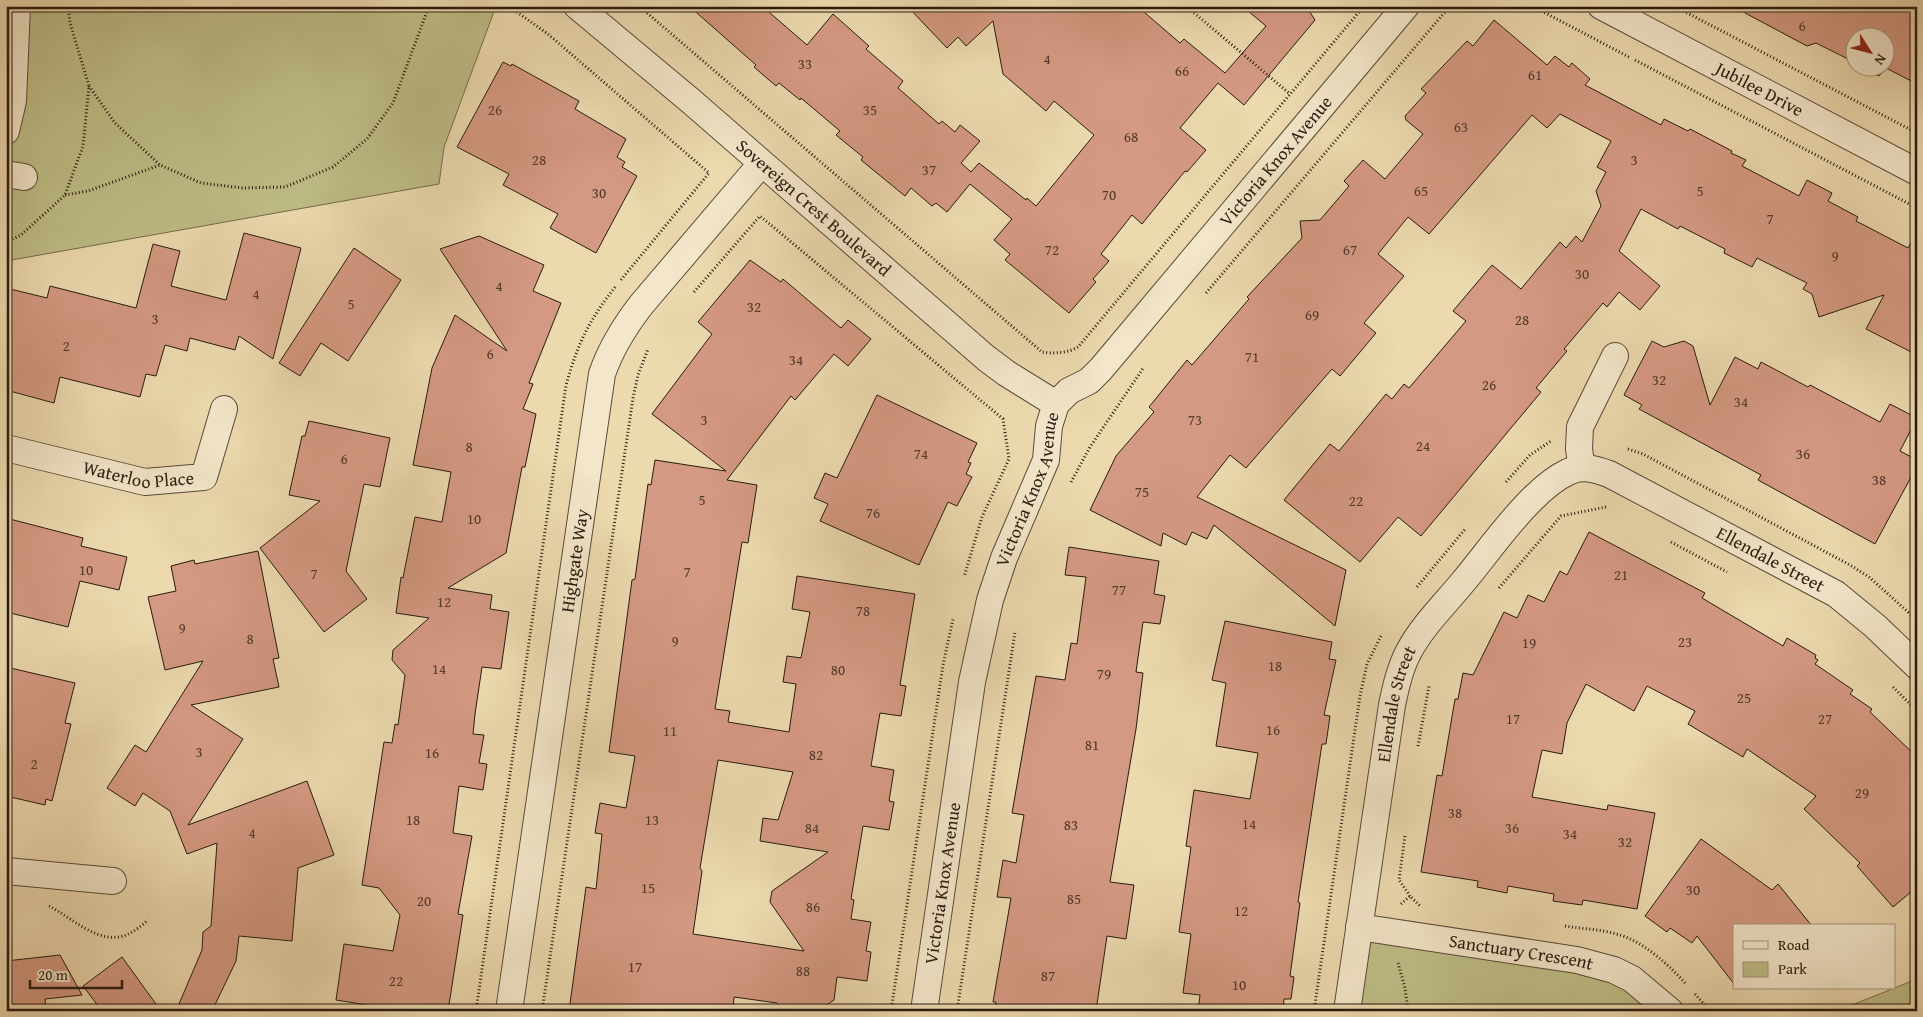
<svg xmlns="http://www.w3.org/2000/svg" width="1923" height="1017" viewBox="0 0 1923 1017" font-family="'Gentium Book Plus',serif">
<rect width="100%" height="100%" fill="#ecd9ae"/>
<filter id="stains"><feTurbulence type="fractalNoise" baseFrequency=".004" numOctaves="4"/><feColorMatrix values="0 0 0 0 .2 0 0 0 0 .09 0 0 0 0 .02 0 0 0 .5 -.17"/></filter>
<radialGradient id="worn" r=".72"><stop offset=".6" stop-color="#630" stop-opacity="0"/><stop offset="1" stop-color="#630" stop-opacity=".3"/></radialGradient>
<g fill="#bebd86" stroke="#736c4b">
<path d="M17 6H496L444 147 439 184 6 261V131Z"/>
<path d="M1359 927 1557 955 1670 1011H1347Z"/>
<path d="M1917 979V1011H1837Z"/>
</g>
<g fill="#d49982" stroke="#281b10" fill-rule="evenodd">
<path d="M689 6H762L807 45 833 14 869 46 866 49 903 81 898 88 939 124 942 121 955 132 960 125 980 141 961 163 971 172 979 163 1026 200 1027 198 1036 206 1094 135 1054 101 1046 111 1003 74 993 21 966 46 958 37 947 48 907 6H1137L1180 43 1184 39 1225 73 1266 26 1242 6H1306L1315 20 1244 105 1218 83 1180 128 1206 150 1187 172 1185 171 1142 224 1132 215 1101 254 1109 261 1093 279 1096 282 1069 313 1005 260 1010 254 994 240 1012 219 970 184 947 212 936 203 932 206 911 188 905 196 861 160 863 157 836 135 840 131 801 98 800 100 779 83 776 86 754 67 756 65Z"/>
<path d="M1732 6H1917V84L1886 68 1879 76 1863 68H1886V38H1856V63L1816 43 1807 46Z"/>
<path d="M1494 20 1547 65 1555 56 1569 67 1572 63 1590 79 1585 85 1661 125 1664 119 1688 131 1690 129 1732 151 1731 153 1746 160 1742 166 1799 196 1807 180 1832 193 1828 201 1858 217 1856 221 1908 248 1917 232V355L1866 329 1884 295 1819 317 1812 294 1803 289 1807 283 1757 258 1752 267 1724 253 1725 249 1680 226 1678 229 1641 209 1619 251 1660 286 1640 310 1619 292 1607 307 1603 303 1564 349 1567 351 1536 388 1541 392 1421 536 1398 517 1360 562 1284 500 1330 444 1339 451 1386 394 1392 399 1404 384 1409 388 1466 321 1453 311 1492 265 1521 289 1560 242 1566 248 1576 236 1582 242 1601 206 1596 191 1606 172 1597 167 1611 141 1560 114 1547 128 1532 115 1429 234 1408 217 1378 254 1404 276 1364 323 1376 333 1340 376 1332 369 1246 468 1230 455 1197 497 1346 570 1335 626 1214 525 1207 539 1192 532 1186 545 1163 533 1161 546 1090 510 1116 456 1154 412 1149 407 1187 360 1192 365 1249 299 1247 297 1302 238 1300 221 1320 220 1349 186 1344 181 1363 160 1385 179 1423 134 1406 120 1405 116 1426 93 1421 89 1467 41 1473 46Z"/>
<path d="M503 62 511 66 512 64 579 101 575 109 626 139 617 157 625 162 622 167 637 176 596 253 550 228 558 214 503 185 509 174 457 147Z"/>
<path d="M244 233 301 248 273 359 239 336 235 350 190 338 187 351 165 345 156 376 146 374 140 397 60 377 54 403 6 390V288L47 298 50 286 136 308 153 244 180 251 171 286 226 300Z"/>
<path d="M479 236 544 265 533 291 561 303 529 383 533 384 523 409 536 414 525 467H522L506 553 448 588 492 595 490 609 509 612 501 669 482 667 475 714 473 734 484 735 479 763 487 764 483 790 459 786 453 833 472 836 458 914 463 915 448 1011H405L336 1000 344 944 393 951 400 915 379 888 362 885 384 742 392 743 395 724 398 725 405 675 392 660 393 650 429 618 396 613 401 577 403 578 415 517 442 522 451 472 413 465 432 368 455 315 507 351 440 249Z"/>
<path d="M354 248 401 280 348 361 321 343 300 376 279 363Z"/>
<path d="M750 260 781 282 783 279 841 328 848 320 871 339 848 366 834 354 795 400 791 396 727 480 757 485 748 543 742 542 715 709 730 711 728 722 789 732 796 684 783 682 787 656 801 658 810 612 792 609 797 576 915 594 900 685 906 686 901 716 880 713 871 766 894 770 889 801 894 802 889 830 863 826 851 899 854 900 851 919 871 922 866 951 871 952 867 981 837 977 834 1000 822 1008 798 1005 790 1011H783L777 1003 734 997 733 1011H569L586 887 596 889 602 834 595 833 600 803 626 808 635 756 609 752 632 580 635 579 648 484 651 485 655 460 726 471 652 414 712 334 698 322ZM718 760 793 772 778 820 763 818 760 841 828 852 772 891 770 902 804 951 693 934 702 871 700 868Z"/>
<path d="M1652 341 1664 347 1684 341 1693 346 1710 405 1735 357 1758 369 1761 362 1808 387 1810 385 1880 422 1890 404 1917 418 1900 451 1917 460V466L1875 544 1758 480 1761 475 1639 409 1642 405 1624 395Z"/>
<path d="M877 395 977 443 968 462 971 463 966 474 972 477 957 506 948 502 919 565 820 521 828 504 814 498 825 473 837 478Z"/>
<path d="M309 421 390 438 380 487 364 484 346 571 367 599 324 632 260 548 320 501 289 495 302 436H305Z"/>
<path d="M6 518 83 538 81 546 127 557 119 590 80 581 68 627 6 612Z"/>
<path d="M1589 532 1705 593 1702 598 1783 646 1787 638 1816 655 1815 658 1818 660 1815 664 1853 690 1850 694 1872 709 1870 712 1917 757V887L1893 907 1857 866 1860 863 1804 809 1816 796 1747 749 1743 757 1688 724 1695 711 1647 686 1634 711 1586 684 1567 723 1562 754 1542 750 1532 797 1607 810 1608 805 1655 813 1637 909 1583 900 1582 905 1553 901 1554 894 1508 886 1507 893 1477 887 1478 881 1421 872 1437 775 1442 776 1455 699H1458L1463 673 1473 675 1504 612 1517 618 1528 595 1544 602 1560 571 1567 575Z"/>
<path d="M1069 547 1159 561 1154 594 1165 596 1160 624 1143 622 1136 672 1143 673 1136 729 1110 882 1134 885 1126 939 1107 936 1096 1011H995L996 1002H993L1011 898 997 897 1003 860 1016 863 1024 815 1012 813 1036 676 1065 680 1071 643 1077 644 1086 577 1065 575Z"/>
<path d="M258 551 279 658 273 659 279 687 191 705 243 739 188 825 307 781 334 855 298 868 292 941 239 936 236 961 212 1011H176L202 950 203 932 211 926 217 843 187 854 170 811 143 793 135 806 107 788 135 745 146 752 203 661 165 670 148 597 176 591 171 566 194 560 195 564Z"/>
<path d="M1225 621 1332 642 1329 659 1336 660 1324 715 1330 716 1326 744H1322L1298 902 1300 903 1290 976 1294 977 1291 999H1284L1283 1011H1198L1200 995 1183 993 1191 934 1179 932 1191 847 1186 846 1194 790 1250 799 1258 753 1216 746 1226 683 1212 680Z"/>
<path d="M6 667 75 683 65 723 71 724 52 801 46 799 45 805 6 796Z"/>
<path d="M1701 839 1772 890 1778 884 1812 926H1734V984L1697 936 1692 943 1670 928 1667 932 1645 916Z"/>
<path d="M60 955 82 995 45 999 46 1011H6V961Z"/>
<path d="M122 957 161 1011H102L83 986Z"/>
</g>
<g fill="none" stroke-linecap="round" stroke-linejoin="round">
<defs>
<g id="street">
<path id="s1" d="M577 6 692 102 986 358 1006 373 1056 404"/>
<path id="s2" d="M1601 6 1917 172"/>
<path d="M6 131 13 101 17 6"/>
<path d="M6 174 24 177"/>
<path id="s3" d="M6 448 145 482 204 477 224 409"/>
<path d="M1582 468 1579 449 1580 427 1615 356"/>
<path d="M6 871 113 881"/>
<path id="s4" d="M1359 927 1577 960 1614 970 1632 979 1670 1011"/>
<path id="s5" d="M509 1011 602 374C611 348 624 327 641 305L761 164"/>
<path id="s6" d="M924 1011 972 682 990 600 1004 558 1046 460 1049 426 1056 404 1069 391 1089 381 1101 369 1406 6"/>
<path id="s7" d="M1347 1011 1392 705C1396 686 1400 668 1409 651 1423 625 1445 604 1463 582 1490 550 1531 489 1568 472 1582 465 1595 469 1609 474L1836 594 1875 626 1917 666"/>
</g>
</defs>
<use href="#street" stroke="#594a38" stroke-width="28"/>
<g stroke="#281b10" stroke-width="3" stroke-dasharray="1 2.5" stroke-linecap="butt">
<path d="M508 6 548 34 709 173 620 281"/>
<path d="M639 6 1042 352C1053 354 1068 353 1078 347L1364 6"/>
<path d="M1186 6 1290 94"/>
<path d="M1532 6 1629 57"/>
<path d="M1674 6 1917 133"/>
<path d="M1635 60 1917 208"/>
<path d="M89 86 115 123 160 165"/>
<path d="M65 195 88 191 160 165 201 183 243 188 285 187 333 167 367 139 393 103 429 6"/>
<path d="M6 242 21 235 65 195 83 146 89 86 70 23 68 6"/>
<path d="M694 292 760 216 1003 419 1009 459 982 517 964 577"/>
<path d="M1206 293 1450 6"/>
<path d="M1628 449 1643 454 1850 565 1869 577 1917 620"/>
<path d="M1071 482 1090 447 1144 367"/>
<path d="M1506 482 1530 455 1551 441"/>
<path d="M1671 542 1727 572"/>
<path d="M1417 587 1466 528"/>
<path d="M1499 588 1561 516 1606 507"/>
<path d="M1893 687 1917 711"/>
<path d="M1418 746 1429 686"/>
<path d="M1405 836 1399 880 1410 896"/>
<path d="M1401 904 1410 896 1420 906"/>
<path d="M49 906C73 918 103 950 132 932 138 929 143 924 148 920"/>
<path d="M1565 926C1582 929 1600 929 1616 934 1642 940 1669 965 1686 984"/>
<path d="M1398 963 1405 988 1408 1011"/>
<path d="M1695 994 1710 1011"/>
<path d="M476 1011 566 385C578 343 589 320 616 286"/>
<path d="M542 1011 633 398 638 375 648 349"/>
<path d="M891 1011 943 665 953 619"/>
<path d="M957 1011 1015 632"/>
<path d="M1314 1011 1360 696 1367 664 1381 636"/>
</g>
<use href="#street" stroke="#f3e6ca" stroke-width="26"/>
</g>
<g text-anchor="middle" stroke-width="4" stroke-linejoin="round" paint-order="stroke">
<g font-size="15" fill="#533a2c">
<text x="1802" y="31">6</text>
<text x="1047" y="64">4</text>
<text x="805" y="69">33</text>
<text x="1182" y="76">66</text>
<text x="1535" y="80">61</text>
<text x="495" y="115">26</text>
<text x="870" y="115">35</text>
<text x="1461" y="132">63</text>
<text x="1131" y="142">68</text>
<text x="539" y="165">28</text>
<text x="1634" y="165">3</text>
<text x="929" y="175">37</text>
<text x="1421" y="196">65</text>
<text x="1700" y="196">5</text>
<text x="599" y="198">30</text>
<text x="1109" y="200">70</text>
<text x="1770" y="224">7</text>
<text x="1052" y="255">72</text>
<text x="1350" y="255">67</text>
<text x="1835" y="261">9</text>
<text x="1582" y="279">30</text>
<text x="499" y="291">4</text>
<text x="256" y="299">4</text>
<text x="351" y="309">5</text>
<text x="754" y="312">32</text>
<text x="1312" y="320">69</text>
<text x="155" y="324">3</text>
<text x="1522" y="325">28</text>
<text x="66" y="351">2</text>
<text x="490" y="359">6</text>
<text x="1252" y="362">71</text>
<text x="796" y="365">34</text>
<text x="1659" y="385">32</text>
<text x="1489" y="390">26</text>
<text x="1741" y="407">34</text>
<text x="704" y="425">3</text>
<text x="1195" y="425">73</text>
<text x="1423" y="451">24</text>
<text x="469" y="452">8</text>
<text x="921" y="459">74</text>
<text x="1803" y="459">36</text>
<text x="344" y="464">6</text>
<text x="1879" y="485">38</text>
<text x="1142" y="497">75</text>
<text x="702" y="505">5</text>
<text x="1356" y="506">22</text>
<text x="873" y="518">76</text>
<text x="474" y="524">10</text>
<text x="86" y="575">10</text>
<text x="687" y="577">7</text>
<text x="314" y="579">7</text>
<text x="1621" y="580">21</text>
<text x="1119" y="595">77</text>
<text x="444" y="607">12</text>
<text x="863" y="616">78</text>
<text x="182" y="633">9</text>
<text x="250" y="644">8</text>
<text x="675" y="646">9</text>
<text x="1685" y="647">23</text>
<text x="1529" y="648">19</text>
<text x="1275" y="671">18</text>
<text x="439" y="674">14</text>
<text x="838" y="675">80</text>
<text x="1104" y="679">79</text>
<text x="1744" y="703">25</text>
<text x="1513" y="724">17</text>
<text x="1825" y="724">27</text>
<text x="1273" y="735">16</text>
<text x="670" y="736">11</text>
<text x="1092" y="750">81</text>
<text x="199" y="757">3</text>
<text x="432" y="758">16</text>
<text x="816" y="760">82</text>
<text x="34" y="769">2</text>
<text x="1862" y="798">29</text>
<text x="1455" y="818">38</text>
<text x="413" y="825">18</text>
<text x="652" y="825">13</text>
<text x="1249" y="829">14</text>
<text x="1071" y="830">83</text>
<text x="812" y="833">84</text>
<text x="1512" y="833">36</text>
<text x="252" y="838">4</text>
<text x="1570" y="839">34</text>
<text x="1625" y="847">32</text>
<text x="648" y="893">15</text>
<text x="1693" y="895">30</text>
<text x="1074" y="904">85</text>
<text x="424" y="906">20</text>
<text x="813" y="912">86</text>
<text x="1241" y="916">12</text>
<text x="635" y="972">17</text>
<text x="803" y="976">88</text>
<text x="1048" y="981">87</text>
<text x="396" y="986">22</text>
<text x="1239" y="990">10</text>
</g>
<g font-size="18" fill="#281b10" stroke="#f3e6ca">
<text dy="6" stroke="none"><textPath href="#s2" startOffset="179">Jubilee Drive</textPath></text>
<text dy="6" stroke="none"><textPath href="#s6" startOffset="954">Victoria Knox Avenue</textPath></text>
<text dy="6" stroke="none"><textPath href="#s1" startOffset="311">Sovereign Crest Boulevard</textPath></text>
<text dy="6" stroke="none"><textPath href="#s3" startOffset="136">Waterloo Place</textPath></text>
<text dy="6" stroke="none"><textPath href="#s6" startOffset="534">Victoria Knox Avenue</textPath></text>
<text dy="6" stroke="none"><textPath href="#s7" startOffset="832">Ellendale Street</textPath></text>
<text dy="6" stroke="none"><textPath href="#s5" startOffset="455">Highgate Way</textPath></text>
<text dy="6" stroke="none"><textPath href="#s7" startOffset="311">Ellendale Street</textPath></text>
<text dy="6" stroke="none"><textPath href="#s6" startOffset="129">Victoria Knox Avenue</textPath></text>
<text dy="6" stroke="none"><textPath href="#s4" startOffset="164">Sanctuary Crescent</textPath></text>
</g>
</g>
<rect width="1923" height="1017" fill="none" stroke="#ecd9ae" stroke-width="25"/>
<rect x="8" y="8" width="1908" height="1002" fill="none" stroke="#281b10" stroke-width="2.5"/>
<rect x="12" y="12" width="1898" height="992" fill="none" stroke="#281b10"/>
<rect x="1733" y="924" width="162" height="65" fill="#f3e6ca" stroke="#a29580"/>
<rect x="1743" y="941" width="25" height="8" fill="#f3e6ca" stroke="#a29580"/>
<text x="1778" y="950" font-size="15" fill="#281b10">Road</text>
<rect x="1743" y="962" width="25" height="15" fill="#bebd86" stroke="#a29580"/>
<text x="1778" y="974" font-size="15" fill="#281b10">Park</text>
<g transform="translate(1870 52) rotate(126)"><circle r="24" fill="#f3e6ca" stroke="#a29580"/>
<path d="M0-4L9 19L0 12L-9 19Z" fill="#8f2418"/>
<text y="-8" font-size="14" font-weight="bold" text-anchor="middle" fill="#281b10">N</text>
</g>
<path d="M30 980v8h92v-8" fill="none" stroke="#281b10" stroke-width="2.5"/>
<text x="38" y="980" font-size="15" fill="#281b10" stroke="#f3e6ca" stroke-width="4" paint-order="stroke">20 m</text>
<rect width="100%" height="100%" filter="url(#stains)"/>
<rect width="100%" height="100%" fill="url(#worn)"/>
</svg>
